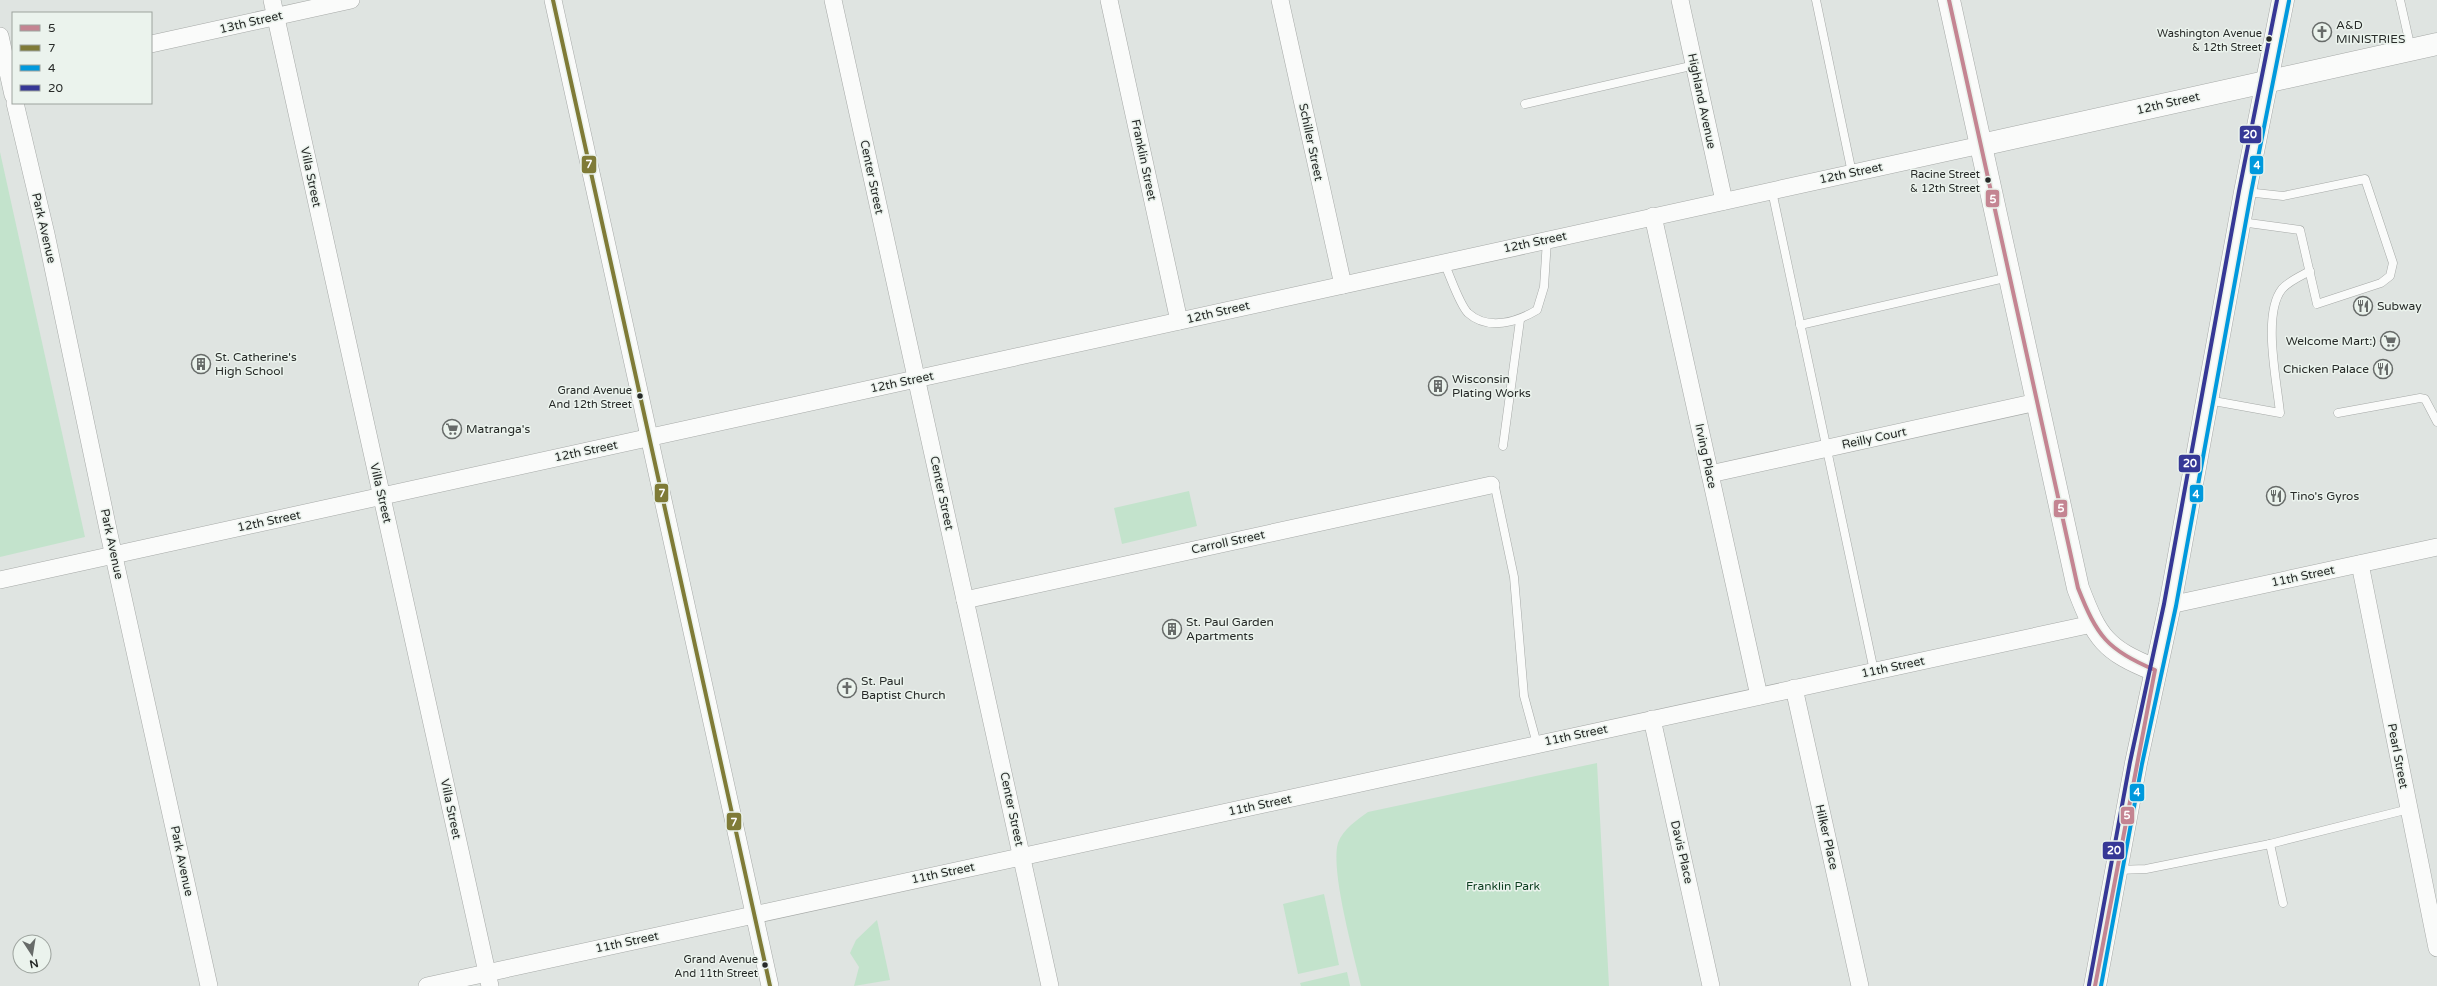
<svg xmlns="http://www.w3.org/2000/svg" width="2437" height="986" viewBox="0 0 2437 986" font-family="'Varela Round',sans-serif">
<rect width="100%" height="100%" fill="#dfe4e1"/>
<g fill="#c3e3cc">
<path d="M0 152 85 537 0 557Z"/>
<path d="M1189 491 1197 526 1122 544 1114 508Z"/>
<path d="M1597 763 1609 986H1361C1354 955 1330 870 1338 843 1343 829 1357 820 1368 812Z"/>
<path d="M1324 894 1339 965 1298 974 1283 904Z"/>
<path d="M877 920 890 980 854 986 859 967 850 953 856 940Z"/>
<path d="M1347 972 1350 986H1301L1300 983Z"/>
</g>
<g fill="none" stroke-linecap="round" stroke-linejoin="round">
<defs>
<g id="lane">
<path d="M1816 0 1852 173"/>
<path d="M2400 0 2411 49"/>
<path d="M1525 104 1695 65"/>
<path d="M1772 191 1874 671"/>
<path d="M2241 222 2300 230 2317 304 2381 283 2390 276 2393 263 2365 179 2283 196 2246 192"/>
<path d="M1444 263C1450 275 1459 304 1468 313 1488 331 1517 322 1537 310L1544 287 1547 240"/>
<path d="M1800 325 2009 277"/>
<path d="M2208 400 2280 413C2277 382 2262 314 2282 289 2289 281 2301 276 2310 271"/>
<path d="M2338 413 2420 398 2425 399 2437 422"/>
<path d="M1503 446 1520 320"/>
<path d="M1491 485 1495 487 1514 577 1524 696 1537 744"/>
<path d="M2270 844 2283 903"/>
<path d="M2117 870 2146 869 2270 844 2409 809"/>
</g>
<g id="street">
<path d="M272 0 490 986"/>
<path d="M553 0 770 986"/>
<path d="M833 0 1050 986"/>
<path d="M1109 0 1179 321"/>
<path d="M1280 0 1343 285"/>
<path d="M1680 0 1724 201"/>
<path d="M0 36 13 95"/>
<path d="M151 44 351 0"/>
<path d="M15 103 46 234 109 534 209 986"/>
<path d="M1653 216 1759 696"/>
<path d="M1710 474 2037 402"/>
<path d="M2360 564 2437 948"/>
<path d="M0 580 1981 145"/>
<path d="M965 600 1491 485"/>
<path d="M2170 605 2437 547"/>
<path d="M1794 688 1860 986"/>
<path d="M1652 719 1711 986"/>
<path d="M427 986 2092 624"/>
</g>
<path id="secondary" d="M1981 145 2437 44"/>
<g id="primary">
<path d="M1949 0 2078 588C2097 638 2105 650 2155 670"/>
<path d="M2095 986 2136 763 2170 605 2245 192 2283 0"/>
</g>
</defs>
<use href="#lane" stroke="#a6a9a7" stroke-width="9"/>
<use href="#street" stroke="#a6a9a7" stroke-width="18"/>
<use href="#secondary" stroke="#a6a9a7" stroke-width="23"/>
<use href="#primary" stroke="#a6a9a7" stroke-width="23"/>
<use href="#lane" stroke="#fafbfa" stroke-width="8"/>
<use href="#street" stroke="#fafbfa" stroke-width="17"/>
<use href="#secondary" stroke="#fafbfa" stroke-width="22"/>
<use href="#primary" stroke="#fafbfa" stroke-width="22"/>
<defs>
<path id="bus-1" d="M1949 0 2078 588C2097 636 2107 650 2155 670L2095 986"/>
<path id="bus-2" d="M553 0 770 986"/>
<path id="bus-3" d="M2101 986 2142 764 2176 606 2251 193 2289 1"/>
<path id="bus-4" d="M2089 985 2130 762 2164 604 2239 191 2277 0"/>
</defs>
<use href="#bus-1" stroke="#ebf3ed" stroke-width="7"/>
<use href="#bus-2" stroke="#ebf3ed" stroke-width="7"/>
<use href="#bus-3" stroke="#ebf3ed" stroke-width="7"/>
<use href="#bus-4" stroke="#ebf3ed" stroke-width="7"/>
<use href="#bus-1" stroke="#c48592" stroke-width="4"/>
<use href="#bus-2" stroke="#7f7b37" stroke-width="4"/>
<use href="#bus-3" stroke="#09d" stroke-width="4"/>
<use href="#bus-4" stroke="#363896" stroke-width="4"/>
</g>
<defs>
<symbol id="church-ring" viewBox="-11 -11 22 22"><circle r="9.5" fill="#ebf3ed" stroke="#676b69" stroke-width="1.5"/><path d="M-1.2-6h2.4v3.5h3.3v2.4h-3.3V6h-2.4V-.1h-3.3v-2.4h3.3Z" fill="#676b69"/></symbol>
<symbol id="restaurant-ring" viewBox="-11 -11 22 22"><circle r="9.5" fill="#ebf3ed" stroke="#676b69" stroke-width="1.5"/><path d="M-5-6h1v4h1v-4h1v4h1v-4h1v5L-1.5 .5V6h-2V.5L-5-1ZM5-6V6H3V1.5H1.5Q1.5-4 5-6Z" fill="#676b69"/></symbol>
<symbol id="supermarket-ring" viewBox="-11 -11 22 22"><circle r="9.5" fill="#ebf3ed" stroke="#676b69" stroke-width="1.5"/><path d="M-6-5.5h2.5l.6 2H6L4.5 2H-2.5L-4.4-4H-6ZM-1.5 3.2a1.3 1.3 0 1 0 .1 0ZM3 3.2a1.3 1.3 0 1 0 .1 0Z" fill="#676b69"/></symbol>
<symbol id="building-ring" viewBox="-11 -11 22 22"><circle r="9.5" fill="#ebf3ed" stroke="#676b69" stroke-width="1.5"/><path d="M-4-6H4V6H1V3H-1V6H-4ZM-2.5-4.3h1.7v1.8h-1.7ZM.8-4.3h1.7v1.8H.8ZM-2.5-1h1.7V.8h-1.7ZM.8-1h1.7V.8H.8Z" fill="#676b69"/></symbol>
</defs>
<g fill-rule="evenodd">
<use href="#church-ring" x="2311" y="21" width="22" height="22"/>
<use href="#restaurant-ring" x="2352" y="295" width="22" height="22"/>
<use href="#supermarket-ring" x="2379" y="330" width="22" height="22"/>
<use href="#building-ring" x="190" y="353" width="22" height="22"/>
<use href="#restaurant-ring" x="2372" y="358" width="22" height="22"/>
<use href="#building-ring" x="1427" y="375" width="22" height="22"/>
<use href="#supermarket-ring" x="441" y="418" width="22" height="22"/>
<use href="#restaurant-ring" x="2265" y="485" width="22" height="22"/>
<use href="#building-ring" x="1161" y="618" width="22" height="22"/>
<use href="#church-ring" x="836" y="677" width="22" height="22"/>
</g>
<g fill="#272a28" stroke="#ebf3ed" stroke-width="1.5">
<circle cx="2269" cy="39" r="3.5"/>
<circle cx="1988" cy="180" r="3.5"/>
<circle cx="640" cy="396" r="3.5"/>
<circle cx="765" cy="965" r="3.5"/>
</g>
<g text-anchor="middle" stroke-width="3" stroke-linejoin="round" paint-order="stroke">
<g font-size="11" fill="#272a28" stroke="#ebf3ed" text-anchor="end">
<text x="2262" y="37">Washington Avenue<tspan x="2262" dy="14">&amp; 12th Street</tspan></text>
<text x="1980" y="178">Racine Street<tspan x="1980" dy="14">&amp; 12th Street</tspan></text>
<text x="632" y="394">Grand Avenue<tspan x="632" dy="14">And 12th Street</tspan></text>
<text x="758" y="963">Grand Avenue<tspan x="758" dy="14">And 11th Street</tspan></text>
</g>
<g font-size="12" fill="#272a28" stroke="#ebf3ed">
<text transform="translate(251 22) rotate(-13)" y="4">13th Street</text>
<text transform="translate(1702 101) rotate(78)" y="4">Highland Avenue</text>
<text transform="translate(2168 103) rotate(-13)" y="4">12th Street</text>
<text transform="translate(1311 142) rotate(78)" y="4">Schiller Street</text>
<text transform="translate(1144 160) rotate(78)" y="4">Franklin Street</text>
<text transform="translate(1851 173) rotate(-12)" y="4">12th Street</text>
<text transform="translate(311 177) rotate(78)" y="4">Villa Street</text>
<text transform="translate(872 177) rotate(78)" y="4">Center Street</text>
<text transform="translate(44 228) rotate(77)" y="4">Park Avenue</text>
<text transform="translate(1535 242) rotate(-12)" y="4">12th Street</text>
<text transform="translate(1218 312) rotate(-13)" y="4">12th Street</text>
<text transform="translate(902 382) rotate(-12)" y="4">12th Street</text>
<text transform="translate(1874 438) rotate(-12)" y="4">Reilly Court</text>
<text transform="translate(586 451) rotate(-12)" y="4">12th Street</text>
<text transform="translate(1706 456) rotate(78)" y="4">Irving Place</text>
<text transform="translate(381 493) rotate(77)" y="4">Villa Street</text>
<text transform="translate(942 493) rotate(78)" y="4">Center Street</text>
<text transform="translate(269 521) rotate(-12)" y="4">12th Street</text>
<text transform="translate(1228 542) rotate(-12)" y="4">Carroll Street</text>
<text transform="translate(112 544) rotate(78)" y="4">Park Avenue</text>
<text transform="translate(2303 576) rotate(-12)" y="4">11th Street</text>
<text transform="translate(1893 667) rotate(-12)" y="4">11th Street</text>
<text transform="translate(1576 735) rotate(-12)" y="4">11th Street</text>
<text transform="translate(2398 756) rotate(79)" y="4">Pearl Street</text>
<text transform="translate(1260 805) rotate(-12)" y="4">11th Street</text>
<text transform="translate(451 809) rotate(78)" y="4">Villa Street</text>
<text transform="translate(1012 809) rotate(78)" y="4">Center Street</text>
<text transform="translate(1827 837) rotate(77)" y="4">Hilker Place</text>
<text transform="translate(1682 852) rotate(77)" y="4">Davis Place</text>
<text transform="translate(182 861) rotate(78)" y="4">Park Avenue</text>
<text transform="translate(943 873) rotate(-12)" y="4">11th Street</text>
<text transform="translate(627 942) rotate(-12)" y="4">11th Street</text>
</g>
<g font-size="12" fill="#272a28" stroke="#ebf3ed" text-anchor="start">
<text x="2336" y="29">A&amp;D<tspan x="2336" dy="14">MINISTRIES</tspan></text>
<text x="2377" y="310">Subway</text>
<text x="2376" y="345" text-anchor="end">Welcome Mart:)</text>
<text x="215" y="361">St. Catherine's<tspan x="215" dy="14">High School</tspan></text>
<text x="2369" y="373" text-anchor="end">Chicken Palace</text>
<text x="1452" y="383">Wisconsin<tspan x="1452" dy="14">Plating Works</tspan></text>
<text x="466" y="433">Matranga's</text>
<text x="2290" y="500">Tino's Gyros</text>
<text x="1186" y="626">St. Paul Garden<tspan x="1186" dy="14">Apartments</tspan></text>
<text x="861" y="685">St. Paul<tspan x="861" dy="14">Baptist Church</tspan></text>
</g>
<g font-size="12" fill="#0c3e20" stroke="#ebf3ed">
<text x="1503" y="890">Franklin Park</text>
</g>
</g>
<g stroke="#ebf3ed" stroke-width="1.5">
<rect x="2239" y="125" width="23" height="19" rx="4" fill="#363896"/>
<rect x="581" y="155" width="16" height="19" rx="4" fill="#7f7b37"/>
<rect x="2249" y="155" width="15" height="20" rx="4" fill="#09d"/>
<rect x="1985" y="189" width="15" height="19" rx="4" fill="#c48592"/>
<rect x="2178" y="454" width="23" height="19" rx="4" fill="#363896"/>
<rect x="654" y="483" width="15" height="20" rx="4" fill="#7f7b37"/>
<rect x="2189" y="484" width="15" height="19" rx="4" fill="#09d"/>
<rect x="2053" y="499" width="15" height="19" rx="4" fill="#c48592"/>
<rect x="2129" y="783" width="16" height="19" rx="4" fill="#09d"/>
<rect x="2120" y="806" width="15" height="19" rx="4" fill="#c48592"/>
<rect x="726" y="812" width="16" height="19" rx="4" fill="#7f7b37"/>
<rect x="2102" y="841" width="23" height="19" rx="4" fill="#363896"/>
</g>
<g font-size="11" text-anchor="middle" font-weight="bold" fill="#fff">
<text x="2250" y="138">20</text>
<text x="589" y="168">7</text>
<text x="2257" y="169">4</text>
<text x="1993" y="203">5</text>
<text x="2190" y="467">20</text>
<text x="662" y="497">7</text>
<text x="2196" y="498">4</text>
<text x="2061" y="512">5</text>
<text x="2137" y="796">4</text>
<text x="2127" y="819">5</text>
<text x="734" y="826">7</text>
<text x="2114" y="854">20</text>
</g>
<rect x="12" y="12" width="140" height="92" fill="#ebf3ed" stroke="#9da39e"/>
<rect x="20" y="25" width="20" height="6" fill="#c48592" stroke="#9da39e"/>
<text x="48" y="32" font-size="12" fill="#272a28">5</text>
<rect x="20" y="45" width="20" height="6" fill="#7f7b37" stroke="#9da39e"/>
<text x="48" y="52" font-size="12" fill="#272a28">7</text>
<rect x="20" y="65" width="20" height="6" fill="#0099dd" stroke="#9da39e"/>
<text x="48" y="72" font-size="12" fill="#272a28">4</text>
<rect x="20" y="85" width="20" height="6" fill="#363896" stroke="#9da39e"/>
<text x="48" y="92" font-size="12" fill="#272a28">20</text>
<g transform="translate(32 954) rotate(168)"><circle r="19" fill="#ebf3ed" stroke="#9da39e"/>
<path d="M0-3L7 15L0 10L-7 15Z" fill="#676b69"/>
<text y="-6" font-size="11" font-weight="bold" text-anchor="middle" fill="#272a28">N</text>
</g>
</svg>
